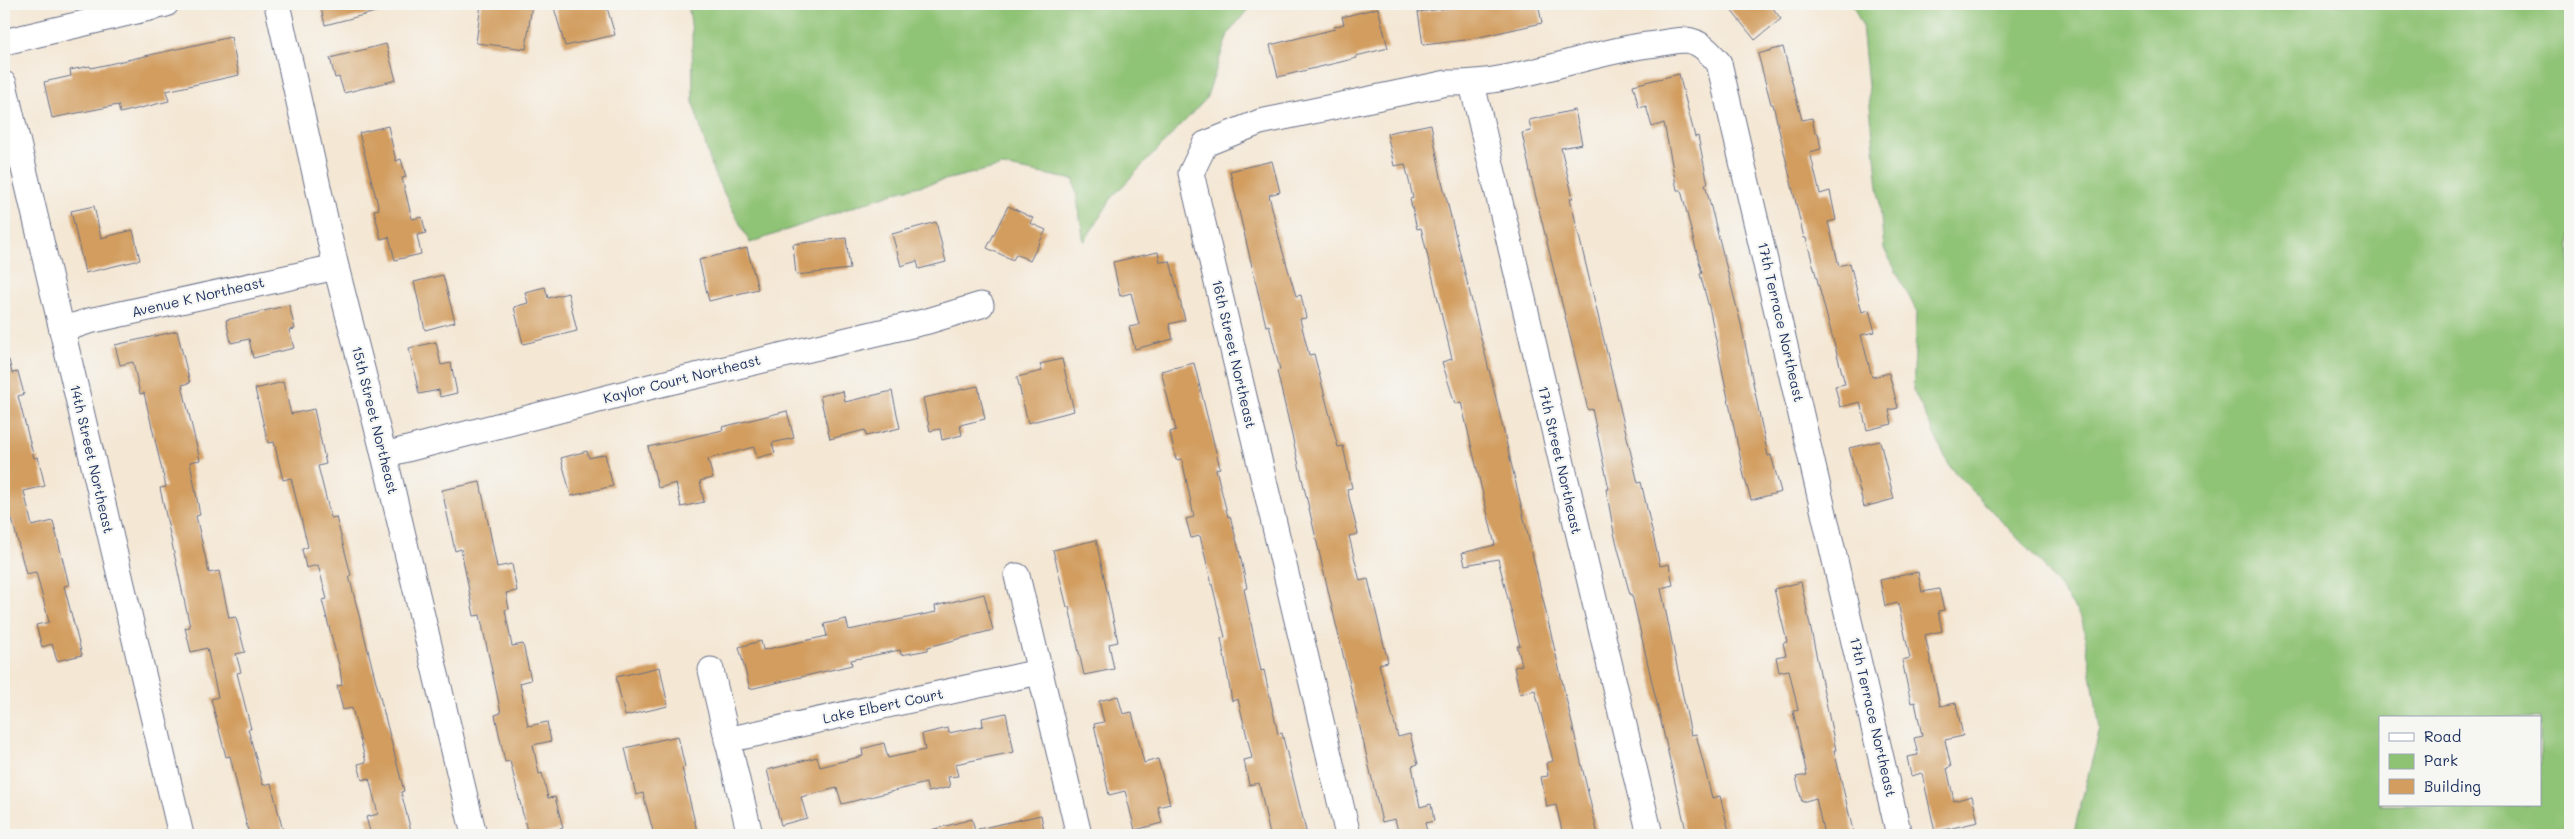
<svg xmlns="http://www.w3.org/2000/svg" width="2574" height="839" viewBox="0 0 2574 839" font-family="Mali,sans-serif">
<rect width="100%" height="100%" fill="#f6f6f2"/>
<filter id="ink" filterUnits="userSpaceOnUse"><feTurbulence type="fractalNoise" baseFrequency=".02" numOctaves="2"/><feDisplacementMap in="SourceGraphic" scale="10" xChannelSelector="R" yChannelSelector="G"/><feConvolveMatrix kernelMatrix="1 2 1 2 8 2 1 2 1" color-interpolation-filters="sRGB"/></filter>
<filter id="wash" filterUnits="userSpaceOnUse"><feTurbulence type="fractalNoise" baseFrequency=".0096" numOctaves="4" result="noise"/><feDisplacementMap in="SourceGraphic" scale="20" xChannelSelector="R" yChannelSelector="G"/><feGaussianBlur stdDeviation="1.12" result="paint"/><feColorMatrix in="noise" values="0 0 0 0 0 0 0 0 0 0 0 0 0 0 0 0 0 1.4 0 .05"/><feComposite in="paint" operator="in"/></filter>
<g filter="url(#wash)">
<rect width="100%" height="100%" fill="#f4e7d4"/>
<g fill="#8fc374" stroke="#557969" fill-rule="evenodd">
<path d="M688 4H1252L1228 34 1206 99 1113 196 1084 242 1074 180 1003 166 899 191 750 243 714 174 693 102 692 31Z"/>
<path d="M1852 4H2570V835H2073L2100 729 2082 619 2045 567 1950 467 1913 390 1917 312 1884 248 1862 25ZM2380 718H2540V805H2380Z"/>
</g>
<g id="blocks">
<g fill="#d29d5e">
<path d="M320 4H386L387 9 325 25Z"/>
<path d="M481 4H532L526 49 476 43Z"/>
<path d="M553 4H606L615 35 565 46Z"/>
<path d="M1479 4H1538L1542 23 1466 40 1423 45 1418 12Z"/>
<path d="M1726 4H1770L1781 19 1755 40Z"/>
<path d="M1378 8 1388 48 1356 56 1357 58 1278 77 1270 45 1335 29 1334 27 1344 24 1342 17Z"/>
<path d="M231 37 239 75 166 91 169 101 120 113 118 105 52 118 44 82 71 76 70 70 90 66 91 68Z"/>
<path d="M386 44 396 80 344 93 339 77 335 78 330 58Z"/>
<path d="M1783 47 1802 120 1812 118 1815 133H1818L1821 149 1810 152 1820 194 1830 191 1836 220 1828 222 1839 266 1850 263 1862 312 1869 310 1875 332 1861 335 1872 377 1889 373 1898 408 1889 410 1892 424 1867 430 1860 402 1840 407 1835 386 1845 384 1806 238H1804L1773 104H1771L1758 54Z"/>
<path d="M1679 74 1695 137 1698 136 1708 184H1705L1741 324 1768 456 1771 455 1781 492 1751 500 1744 476 1710 311 1700 274 1702 273 1681 190H1677L1664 123 1652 127 1646 106 1639 108 1633 85Z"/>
<path d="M1575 110 1582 144 1561 148 1573 198H1570L1638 483 1641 482 1660 566 1669 564 1673 585 1661 588 1691 735 1696 734 1712 798 1720 796 1730 835H1687L1632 595H1630L1614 533 1606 489H1609L1592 409 1588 410 1531 177 1522 133 1531 131 1529 120Z"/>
<path d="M1431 124 1441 177 1495 394 1598 835H1563L1556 805 1547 807 1541 777 1548 776 1546 763 1553 761 1535 690 1520 694 1514 667 1522 665 1517 646H1520L1498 559 1465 565 1462 553 1495 545 1461 402 1455 404 1442 362 1452 359 1421 228 1417 229 1410 199 1413 198 1405 164 1394 166 1387 133Z"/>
<path d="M388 126 396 161 401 159 406 177 402 178 412 219 422 217 426 233 417 235 421 254 395 260 389 237 381 239 374 210 379 209 359 133Z"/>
<path d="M1272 161 1280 192 1269 195 1280 242 1296 296 1301 295 1306 318 1300 319 1309 355 1314 354 1338 447 1343 446 1352 488 1347 489 1358 534 1349 536 1360 581 1368 579 1388 662 1379 664 1398 737 1410 734 1418 764 1412 766 1420 807 1431 804 1434 821 1425 823 1428 835H1399L1395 819 1382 822 1277 371 1280 370 1269 325 1266 326 1242 224 1230 171Z"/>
<path d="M94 206 101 238 133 230 140 260 85 273 71 211Z"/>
<path d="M1008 206 1033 218 1030 223 1046 230 1030 261 1016 254 1013 260 987 248Z"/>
<path d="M936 222 946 262 919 269 917 261 901 266 892 234Z"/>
<path d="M846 238 850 269 796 275 793 244Z"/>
<path d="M747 248 758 289 709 301 699 260Z"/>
<path d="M1158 252 1160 262 1170 261 1185 320 1169 324 1173 339 1135 349 1129 327 1139 325 1131 293 1120 296 1113 262Z"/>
<path d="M443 275 455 322 425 330 414 282Z"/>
<path d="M545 287 548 298 568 293 577 331 523 344 514 307 528 303 525 292Z"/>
<path d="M289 305 295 329 289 330 294 348 253 358 249 339 231 343 226 320Z"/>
<path d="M177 331 190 383 182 385 200 460 190 462 200 515 196 516 209 573 219 571 229 618 236 617 245 652 236 654 241 672 237 673 251 729H248L263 785 271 783 284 835H249L230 756 226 757 211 699 218 697 207 648 191 652 185 628 190 627 160 488 166 487 144 393 140 394 133 362 120 365 115 345Z"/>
<path d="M436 342 441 365 451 363 457 393 440 397 439 390 419 394 409 348Z"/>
<path d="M1062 359 1074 411 1028 423 1017 377 1042 371 1040 364Z"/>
<path d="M9 360 12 373 18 372 24 394 18 396 34 458 38 457 45 486 24 491 32 526 53 521 69 585 64 586 82 655 57 661 52 644 42 647 36 625 49 622 36 572 26 574 12 519 4 521V361Z"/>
<path d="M1194 363 1220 468 1216 469 1228 517 1230 516 1239 550 1247 588 1244 589 1261 671 1264 670 1278 734 1282 733 1307 835H1270L1259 783 1249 785 1244 760 1252 758 1238 699 1232 701 1221 638 1225 637 1200 536 1191 538 1186 519 1194 517 1182 459 1176 460 1170 432 1176 430 1161 371Z"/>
<path d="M283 382 291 414 314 409 326 464 318 466 331 518 336 517 351 575 349 576 404 791 401 792 412 835H371L366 817 378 814 369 778 362 780 358 764 366 762 352 708 343 710 337 686 342 685 340 669 322 600 327 599 318 565 306 568 302 549 308 547 291 478 283 480 274 442 268 443 255 389Z"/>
<path d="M978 386 985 419 960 425 962 435 942 440 940 429 930 431 923 398Z"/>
<path d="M843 391 845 402 892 391 900 428 866 436 865 430 830 439 820 396Z"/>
<path d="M787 411 794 438 772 443 775 453 757 458 754 447 708 459 713 478 700 481 704 502 681 507 676 483 658 488 648 447 723 430 722 427Z"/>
<path d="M1880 441 1894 499 1864 507 1849 448Z"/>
<path d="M587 451 589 458 605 454 613 486 571 496 561 458Z"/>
<path d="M480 482 497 567 512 564 517 591 506 593 509 609 505 610 512 646 523 644 531 680 520 683 528 726 547 722 551 741 533 745 539 774 542 773 548 798 555 797 563 828 535 835H528L510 761 505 762 495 715 501 713 480 615 474 616 461 549 455 551 442 490Z"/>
<path d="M1096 540 1118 642 1109 644 1114 669 1084 675 1069 607H1067L1053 550Z"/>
<path d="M1918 572 1922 592 1939 589 1944 610 1938 611 1942 631 1925 635 1940 706 1956 703 1963 736 1945 740 1951 767 1947 768 1954 801 1972 796 1978 822 1935 832 1922 773 1911 776 1907 757 1918 755 1914 738 1922 736 1915 702 1911 703 1902 660 1910 658 1898 603 1885 606 1880 580Z"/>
<path d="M1801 582 1836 750H1834L1854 835H1824L1816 798 1802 802 1796 777 1807 775 1793 711 1798 710 1789 670 1779 672 1776 657 1786 655 1783 643 1787 642 1774 589Z"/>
<path d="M984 594 993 630 928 647V650L901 655 900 650 851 660 852 665 750 689 739 647 761 641 763 650 827 636 824 624 846 619 849 630 936 612 935 606Z"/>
<path d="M660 667 668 706 625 716 616 677Z"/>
<path d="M1118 696 1123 714 1132 712 1144 763 1158 759 1170 804 1158 807 1162 823 1135 830 1125 791 1109 795 1094 724 1104 722 1099 701Z"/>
<path d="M1006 713 1014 752 955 764 958 776 948 777 950 787 928 792 926 783 842 804 837 788 801 797 807 818 781 825 767 770 817 757 820 767 863 756 862 749 884 743 888 758 925 750 922 734 948 728 949 733 983 726 982 718Z"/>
<path d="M678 736 685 767 682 768 698 835H654L643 793 636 795 625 748Z"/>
<path d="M1041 815 1045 835H979L978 829Z"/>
<path d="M972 819 976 835H931V830Z"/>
</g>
</g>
</g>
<g filter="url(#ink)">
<use href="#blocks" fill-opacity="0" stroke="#676f87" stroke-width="1"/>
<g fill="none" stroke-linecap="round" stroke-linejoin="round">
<defs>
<g id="minor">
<path d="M277 4 336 267 384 455 474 835"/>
<path d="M4 42 166 4"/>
<path d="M4 84 181 835"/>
<path d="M1472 84 1650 835"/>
<path d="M62 330 89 321 336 267"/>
<path d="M384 455 653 386 928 321 981 305"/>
<path d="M1017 576 1079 835"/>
<path d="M711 670 750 835"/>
<path d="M727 740 1039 672"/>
<path d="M1348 835 1191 173 1205 144 1260 122 1447 83C1515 85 1580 54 1648 45 1660 44 1674 40 1686 40 1700 41 1710 53 1719 63L1899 835"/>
</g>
</defs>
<use href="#minor" stroke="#676f87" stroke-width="27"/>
<use href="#minor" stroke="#fff" stroke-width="25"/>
</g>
</g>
<g text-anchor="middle" stroke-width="4.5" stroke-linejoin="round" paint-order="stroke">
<g font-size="14" fill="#1b2f5e" stroke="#f6f6f2">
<text transform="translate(198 297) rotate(-13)" y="5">Avenue K Northeast</text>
<text transform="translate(1781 322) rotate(77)" y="5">17th Terrace Northeast</text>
<text transform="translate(1234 354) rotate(77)" y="5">16th Street Northeast</text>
<text transform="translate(682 379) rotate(-14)" y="5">Kaylor Court Northeast</text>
<text transform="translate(375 420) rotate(76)" y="5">15th Street Northeast</text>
<text transform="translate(92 459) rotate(77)" y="5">14th Street Northeast</text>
<text transform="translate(1560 460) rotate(77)" y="5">17th Street Northeast</text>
<text transform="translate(883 706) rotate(-12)" y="5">Lake Elbert Court</text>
<text transform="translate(1873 717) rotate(77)" y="5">17th Terrace Northeast</text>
</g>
</g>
<rect width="2574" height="839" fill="none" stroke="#f6f6f2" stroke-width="20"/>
<rect x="2379" y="716" width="162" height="90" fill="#f6f6f2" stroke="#9ea6b7"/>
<rect x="2389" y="733" width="25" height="8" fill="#ffffff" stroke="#9ea6b7"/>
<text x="2424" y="742" font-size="15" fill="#1b2f5e">Road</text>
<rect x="2389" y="754" width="25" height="15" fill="#8fc374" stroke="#9ea6b7"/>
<text x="2424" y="766" font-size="15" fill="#1b2f5e">Park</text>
<rect x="2389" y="779" width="25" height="15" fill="#d29d5e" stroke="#9ea6b7"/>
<text x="2424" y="792" font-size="15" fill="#1b2f5e">Building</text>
</svg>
